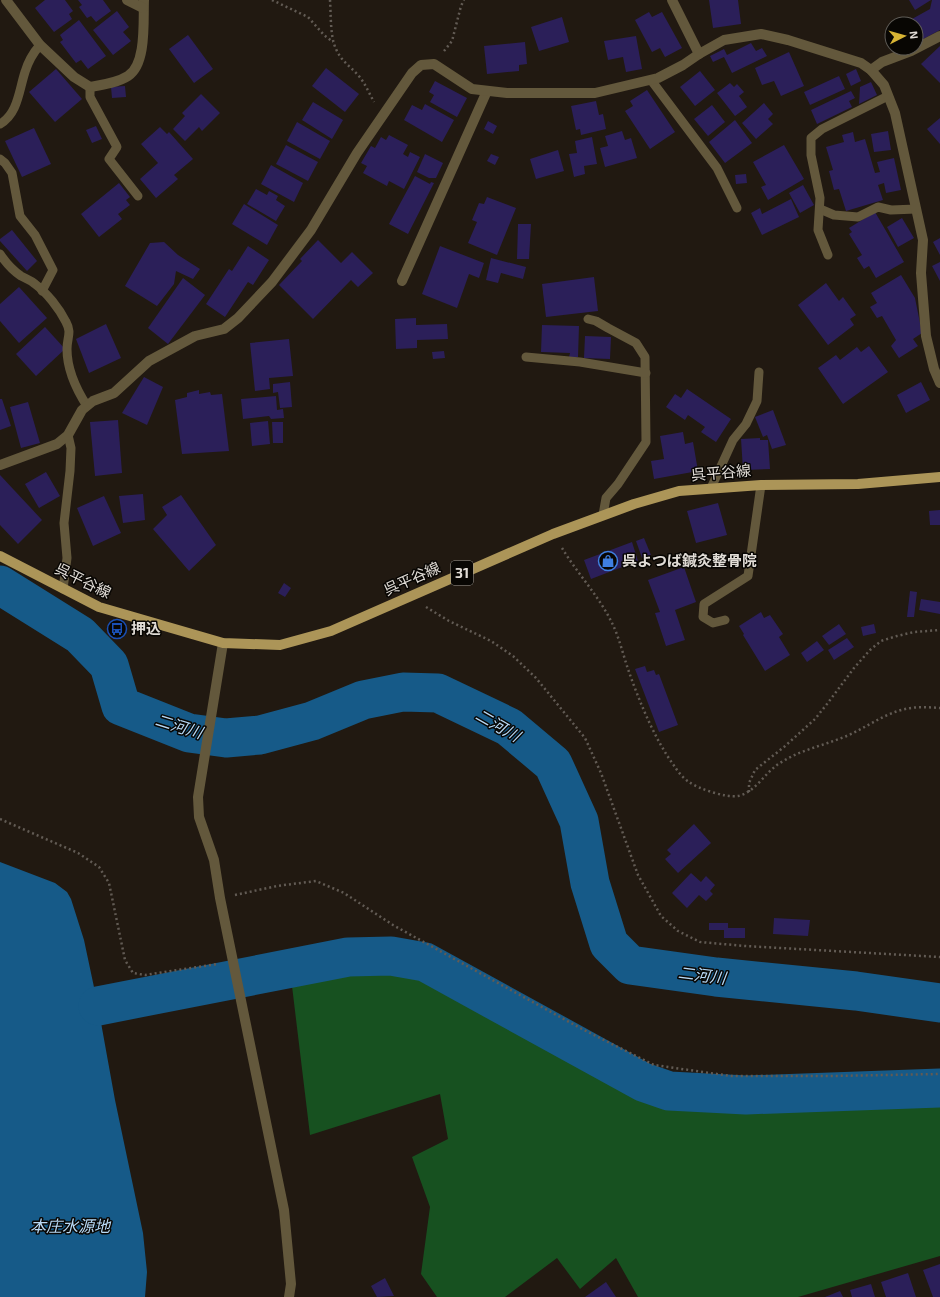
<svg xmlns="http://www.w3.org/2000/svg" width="940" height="1297" viewBox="0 0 940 1297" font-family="'Exo 2','Noto Sans JP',sans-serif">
<rect width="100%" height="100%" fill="#211911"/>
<path fill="#175120" d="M374 968 422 976 648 1100 940 1094V1256L798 1297H638L616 1258 580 1289 557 1258 505 1297H437L421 1274 430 1207 412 1157 448 1139 440 1094 310 1135 292 986Z"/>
<path fill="#165a88" d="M0 862 55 883 67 892 71 899 84 940 98 1006 115 1100 143 1233 147 1272 145 1297H0Z"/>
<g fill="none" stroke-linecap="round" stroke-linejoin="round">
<g stroke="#165a88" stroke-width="39">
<path d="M0 585 80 635 109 665 121 706 189 733 226 738 260 735 312 721 363 700 403 692 438 693 509 727 553 764 579 821 590 883 609 944 630 965 716 977 856 991 940 1003"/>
<path d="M98 1006 348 957 391 956 425 962 643 1082 669 1091 746 1095 940 1088"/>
</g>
</g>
<g fill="#2b1f59">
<path d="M45 0H65L73 11 69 14 72 19 54 32 35 8Z"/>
<path d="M78 0H103L111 11 96 22 91 16 87 18 79 7 82 5Z"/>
<path d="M709 0H738L741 24 713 28Z"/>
<path d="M909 0H931L915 10Z"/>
<path d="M932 0H940V30L916 43V24H903L930 9Z"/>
<path d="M117 11 129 27 123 32 131 41 113 55 93 30Z"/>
<path d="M649 12 652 17 662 12 682 48 665 57 660 48 652 52 635 20Z"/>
<path d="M562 17 569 42 539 51 531 27Z"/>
<path d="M79 20 106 56 88 69 81 60 76 63 60 42 63 40 60 35Z"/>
<path d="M188 35 213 69 194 83 169 49Z"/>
<path d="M636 36 642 69 626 72 623 57 608 60 604 41Z"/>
<path d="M525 42 527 64 519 65V71L487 74 484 46Z"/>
<path d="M751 43 756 51 762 48 767 56 732 73 724 57 713 62 710 56 724 49 727 55Z"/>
<path d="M940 46V83L921 64Z"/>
<path d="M789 52 804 86 781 96 774 81 762 85 755 68Z"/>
<path d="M326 68 359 94 345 112 312 86Z"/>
<path d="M56 69 82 99 55 122 29 92Z"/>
<path d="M856 69 861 81 851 86 846 74Z"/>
<path d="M700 71 715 90 695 106 680 87Z"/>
<path d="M839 76 845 89 810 105 804 92Z"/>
<path d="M435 81 467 98 457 117 430 102 434 95 429 92Z"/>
<path d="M871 82 877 95 859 104 860 87Z"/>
<path d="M730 83 734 87 737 84 744 92 739 96 747 107 735 116 717 93Z"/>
<path d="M125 86 126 97 112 98 111 87Z"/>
<path d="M647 90 675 132 650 149 625 111 633 106 630 101Z"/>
<path d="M851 91 855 98 849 101 852 107 817 124 811 110Z"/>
<path d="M201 94 220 113 202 131 199 127 185 141 173 129 185 116 182 113Z"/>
<path d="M596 101 599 115 603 114 606 129 581 135 580 129 576 130 571 106Z"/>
<path d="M313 102 343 120 332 139 302 120Z"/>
<path d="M764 103 773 114 768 119 773 124 756 139 742 123Z"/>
<path d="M425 104 454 120 442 142 404 120 412 105 422 110Z"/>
<path d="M712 105 725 122 708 136 694 119Z"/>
<path d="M940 118V144L927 129Z"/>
<path d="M735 120 752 143 725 163 709 142Z"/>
<path d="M488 121 497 126 493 134 484 129Z"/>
<path d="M297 122 330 141 320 159 287 141Z"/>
<path d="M96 126 102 139 92 143 86 130Z"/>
<path d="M160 127 167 134 169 132 193 159 174 175 178 179 156 198 140 179 158 163 141 144Z"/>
<path d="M34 128 51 164 22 177 5 141Z"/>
<path d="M622 131 625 140 631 138 637 158 605 167 600 148 608 146 605 136Z"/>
<path d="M888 131 891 150 874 152 871 134Z"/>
<path d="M853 132 855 142 865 139 875 173 880 172 877 162 894 158 901 190 886 193 884 183 878 185 883 200 846 211 839 189 834 190 829 171 833 170 826 147 844 142 842 135Z"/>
<path d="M389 135 408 145 403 154 408 157 410 152 420 157 404 189 389 181 387 186 363 173 367 166 361 163 371 146 375 148 381 137 386 140Z"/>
<path d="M592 137 597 164 584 166 585 174 574 177 569 154 577 153 575 141Z"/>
<path d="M286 145 318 162 308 181 276 164Z"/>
<path d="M784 145 804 179 768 200 761 187 766 185 753 162Z"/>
<path d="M558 150 564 171 536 179 530 159Z"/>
<path d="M425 154 443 163 436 178H429L417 172Z"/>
<path d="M491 154 499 157 495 165 487 161Z"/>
<path d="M271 165 303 183 294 202 261 184Z"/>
<path d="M746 174 747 183 736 184 735 175Z"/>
<path d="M415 176 430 184 431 182 434 183 408 234 389 224Z"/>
<path d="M119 183 130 197 126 200 130 205 118 214 122 219 99 237 81 214Z"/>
<path d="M803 185 814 205 800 213 789 193Z"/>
<path d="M256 189 267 195 269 191 278 196 276 200 285 206 276 221 247 204Z"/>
<path d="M487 197 516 208 497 255 468 243 477 222 472 220 479 203 484 204Z"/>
<path d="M791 199 799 217 762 235 751 213 760 208 762 214Z"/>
<path d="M244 204 278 225 267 245 232 224Z"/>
<path d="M875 212 904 262 876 278 869 266 864 269 857 258 862 255 849 234 852 232 849 228Z"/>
<path d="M902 218 914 238 898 247 887 227Z"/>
<path d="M518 224H531L529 259H517Z"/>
<path d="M12 230 37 261 27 271 0 241V239Z"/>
<path d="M940 238V255L933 242Z"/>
<path d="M318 240 341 263 352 252 373 273 358 287 351 280 313 319 279 285 302 261 300 259Z"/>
<path d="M164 242 178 255 200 269 193 279 176 271 174 284 157 306 125 286 150 243Z"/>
<path d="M248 246 269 260 253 285 248 282 225 317 206 304 229 269 232 271Z"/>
<path d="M440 246 484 263 479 278 469 274 457 308 422 294Z"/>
<path d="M491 258 526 267 523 279 501 273 498 283 486 280Z"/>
<path d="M940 262V281L932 266Z"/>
<path d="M901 275 915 298 922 333 913 339 918 346 899 358 891 346 896 340 882 316 877 318 870 307 877 303 871 293Z"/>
<path d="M594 277 598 311 546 317 542 284Z"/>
<path d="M183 278 205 295 168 344 148 328Z"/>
<path d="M826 283 839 301 843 297 856 315 850 319 854 325 828 345 798 305Z"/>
<path d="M19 287 47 318 19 343 0 321V304Z"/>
<path d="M416 318V325L447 324 448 339 417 340V348L396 349 395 319Z"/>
<path d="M106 324 121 358 89 373 76 339Z"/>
<path d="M542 325 579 326 578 357H569L570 353 541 352Z"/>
<path d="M45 327 65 349 36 376 16 354Z"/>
<path d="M585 336 611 337 610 359 584 358Z"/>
<path d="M289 339 293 376 269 378 270 389 255 391 250 343Z"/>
<path d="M869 346 888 372 843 404 818 368 836 355 840 360 857 347 861 352Z"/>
<path d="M444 351 445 358 433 359 432 352Z"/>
<path d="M144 377 163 387 147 425 122 413Z"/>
<path d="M290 382 292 407 280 408 278 392 273 393V384Z"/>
<path d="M921 382 930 400 906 413 897 395Z"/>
<path d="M687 389 731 419 716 442 701 432 705 427 688 415 685 420 666 407 675 394 681 398Z"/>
<path d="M199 390V394L210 392 211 395 222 394 229 451 182 454 175 400 187 397V393Z"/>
<path d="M276 396 277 410 283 409 284 418 271 419 269 416 243 419 241 399Z"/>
<path d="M0 399H2L11 426 0 430Z"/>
<path d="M28 402 40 443 21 448 10 407Z"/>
<path d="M773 410 786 445 772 449 767 435 763 437 755 417Z"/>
<path d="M118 420 122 473 95 476 90 422Z"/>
<path d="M268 421 270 444 252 446 250 423Z"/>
<path d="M272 422H283V443H273Z"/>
<path d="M683 432 685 444 693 442 698 471 654 479 651 461 664 459 660 436Z"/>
<path d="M760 438V440H768L770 469 743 470 741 439Z"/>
<path d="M46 472 60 496 39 508 25 484Z"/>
<path d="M0 475 42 520 18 544 0 525Z"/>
<path d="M143 494 145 520 123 523 119 496Z"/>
<path d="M181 495 216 545 189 571 153 529 167 515 162 507Z"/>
<path d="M104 496 121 533 93 546 77 508Z"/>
<path d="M718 503 727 535 696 543 687 511Z"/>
<path d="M940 510V525H930L929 511Z"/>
<path d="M644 538 651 555 642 558 636 541Z"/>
<path d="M632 542 638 561 591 579 584 560Z"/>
<path d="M684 567 696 602 675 610 685 640 666 646 655 613 660 612 648 580Z"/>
<path d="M284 583 291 588 285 597 278 593Z"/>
<path d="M910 591 917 592 914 617H907Z"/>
<path d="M921 599 940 602V614L919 610Z"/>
<path d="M761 612 764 618 770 615 783 634 779 637 790 655 765 671 743 635 744 634 739 626Z"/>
<path d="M839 624 846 634 829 645 822 636Z"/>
<path d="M874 624 876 633 863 636 861 627Z"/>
<path d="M847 638 854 647 834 660 828 650Z"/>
<path d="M817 641 824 650 807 662 801 653Z"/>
<path d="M645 666 647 672 654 670 656 675 659 674 678 725 659 732 635 669Z"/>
<path d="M694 824 711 843 678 873 665 859 671 854 667 850Z"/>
<path d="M691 873 701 882 706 876 715 885 710 891 713 894 706 901 699 895 687 908 672 893Z"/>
<path d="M774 918 810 920 808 936 773 934Z"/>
<path d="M709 923H728V928H745V938H724V930H709Z"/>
<path d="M940 1264V1297H933L923 1270Z"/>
<path d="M908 1273 916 1297H886L881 1282Z"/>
<path d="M385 1278 394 1296 377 1297 371 1286Z"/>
<path d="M606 1282 616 1297H585Z"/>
<path d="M871 1284 875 1297H852L850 1290Z"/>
<path d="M840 1291 843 1297H825Z"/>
</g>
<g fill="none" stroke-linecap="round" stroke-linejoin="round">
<g stroke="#625b54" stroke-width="2.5" stroke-dasharray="2 3" stroke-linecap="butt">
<path d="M272 0 308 17 324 35 333 42"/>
<path d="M330 0C331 14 330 37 336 49 341 61 350 66 358 75 365 83 369 93 374 102"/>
<path d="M444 51 452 41 461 6 464 0"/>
<path d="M562 548C577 573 598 595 611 621 619 636 623 655 629 672 640 703 655 740 675 767 678 772 684 779 689 782 699 789 726 798 738 796 756 792 765 772 780 763 800 750 822 746 844 737 862 730 879 717 898 711 912 706 926 707 940 708"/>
<path d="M426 607 449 621 491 641 513 656 536 678 585 738 601 773 638 875 661 916 678 931 700 942 745 946 940 957"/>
<path d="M749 792V783L755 770 784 747 815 719 827 704 854 668 870 650 881 641 897 636 914 632 940 630"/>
<path d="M0 819 78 853 99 867 109 883 125 960 133 973 145 975 217 964"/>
<path d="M235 895 277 886 316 881 344 893 393 925 476 971 582 1029 654 1065 731 1076H832L940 1074"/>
</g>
<g stroke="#63583c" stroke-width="9">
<path d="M651 80 717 168 737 208"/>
<path d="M90 87V97L117 147 109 159 138 196"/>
<path d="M0 124C18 114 19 90 25 72 28 62 33 53 40 45"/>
<path d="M0 159 5 163 12 173 20 216 35 235 53 270 42 291"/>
<path d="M820 209 834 215 858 217 878 207 891 210 916 209"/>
<path d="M0 254C6 263 12 270 21 276 26 279 31 280 35 284 47 293 59 308 66 322 72 333 67 337 67 349 67 369 76 389 87 406"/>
<path d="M828 255 818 230 820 198 811 155V138L822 129 888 96"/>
<path d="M588 319 596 321 608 328 636 343 645 357 646 442 618 484 606 498 603 515"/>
<path d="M526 357 580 362 646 373"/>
<path d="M711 488 733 440 746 424 757 401 759 372"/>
<path d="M63 589 67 558 64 523 70 471 71 448 68 435"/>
<path d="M725 620 713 623 703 617 704 604 748 576 761 485"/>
</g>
<g stroke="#63583c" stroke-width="10">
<path d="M6 0 40 45 74 77 90 87C102 85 117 83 128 76 147 64 143 20 144 0"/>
<path d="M127 0 143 8"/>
<path d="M672 0 699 54"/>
<path d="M871 70 882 62 911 51 940 36"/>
<path d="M402 281 487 91"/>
<path d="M0 465 57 444 68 435 82 410 93 401 114 393 149 361 195 336 224 329 238 318 272 282 311 230 357 153 412 73 421 65 434 64 472 89 507 93H595L658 78 683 65 699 54 724 40 761 34 788 40 861 63 871 70 884 85 895 113 923 240 921 273 926 336 934 369 940 383"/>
</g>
<path stroke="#63583c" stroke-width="10" d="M223 643 198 797 199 817 214 860 220 898 284 1210 291 1284 289 1297"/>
<path stroke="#ac9558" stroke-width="10" d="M0 556 99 607 223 643 280 645 331 631 553 534 634 504 679 491 761 485 858 484 940 477"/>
</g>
<defs>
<symbol id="shop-ring" viewBox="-11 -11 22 22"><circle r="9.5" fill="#080603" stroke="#3f7fe0" stroke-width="1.5"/><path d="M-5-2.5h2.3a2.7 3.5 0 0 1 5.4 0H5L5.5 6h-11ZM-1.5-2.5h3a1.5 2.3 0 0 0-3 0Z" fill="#3f7fe0"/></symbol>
<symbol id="bus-ring" viewBox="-11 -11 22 22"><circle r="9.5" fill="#080603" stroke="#1a4fb4" stroke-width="1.5"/><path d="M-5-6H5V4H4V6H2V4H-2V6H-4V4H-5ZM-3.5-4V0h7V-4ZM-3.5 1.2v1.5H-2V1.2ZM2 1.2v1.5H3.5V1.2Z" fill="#1a4fb4"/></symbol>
</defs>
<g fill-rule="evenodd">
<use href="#shop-ring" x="597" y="550" width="22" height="22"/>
<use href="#bus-ring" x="106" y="618" width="22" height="22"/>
</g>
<g text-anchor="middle" stroke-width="3" stroke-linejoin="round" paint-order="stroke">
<rect fill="#080603" stroke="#a09c97" stroke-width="1" x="451" y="561" width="22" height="24" rx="3"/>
<g font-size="14" font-weight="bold" fill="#e1dcd6">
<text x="462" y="578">31</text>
</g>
<g font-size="15" fill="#e1dcd6" stroke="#080603">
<text transform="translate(721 473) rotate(-5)" y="5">呉平谷線</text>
<text transform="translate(412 579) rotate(-24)" y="5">呉平谷線</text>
<text transform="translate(83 581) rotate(26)" y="5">呉平谷線</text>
</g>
<g font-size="15" font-weight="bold" fill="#e1dcd6" stroke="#080603" text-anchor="start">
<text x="622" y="566">呉よつば鍼灸整骨院</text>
<text x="131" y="634">押込</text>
</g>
<g font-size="16" font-style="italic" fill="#b8d9f5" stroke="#080603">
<text transform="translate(498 725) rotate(30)" y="6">二河川</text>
<text transform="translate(179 726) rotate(17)" y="6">二河川</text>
<text transform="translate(702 975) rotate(7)" y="6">二河川</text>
<text x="70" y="1232">本庄水源地</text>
</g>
</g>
<g transform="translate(904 36) rotate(84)"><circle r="19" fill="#080603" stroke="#5f5c57"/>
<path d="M0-3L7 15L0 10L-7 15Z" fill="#d8b434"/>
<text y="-6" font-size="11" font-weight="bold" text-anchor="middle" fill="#e1dcd6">N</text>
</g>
</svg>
